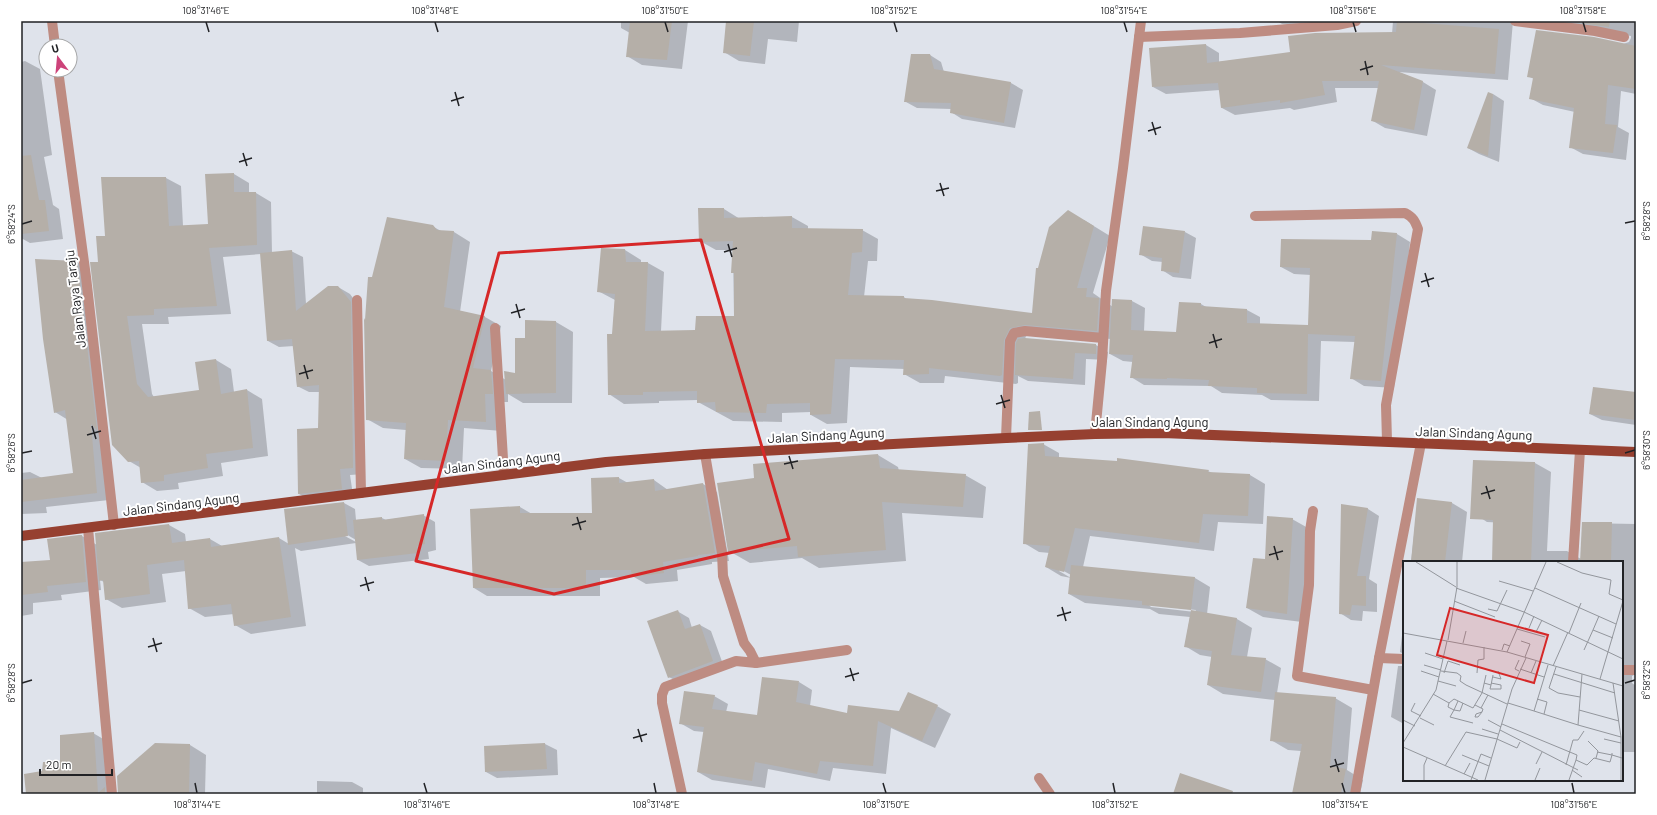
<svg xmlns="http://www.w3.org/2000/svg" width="1657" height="815" viewBox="0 0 1657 815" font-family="Barlow,sans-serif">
<rect width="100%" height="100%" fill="#dfe3eb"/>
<g fill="#0003" fill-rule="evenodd">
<path d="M621 21H688L682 69 642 65 627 56 630 33 621 28Z"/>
<path d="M727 21H799L797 42 768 39 765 64 739 61 724 52Z"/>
<path d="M1277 21H1329L1312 28 1282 24Z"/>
<path d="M1393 21H1513L1508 80 1398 72 1423 82 1436 90 1427 136 1385 128 1373 121 1379 88H1335L1337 102 1294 110 1290 108 1235 115 1222 108 1220 90 1166 94 1153 87 1206 45 1219 53V62L1291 53 1392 34Z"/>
<path d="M1554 21H1636V94L1621 91 1618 127 1629 133 1626 160 1583 154 1570 147 1575 112 1543 105 1530 98 1534 79 1528 76 1629 42 1631 38V36Z"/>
<path d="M930 55 941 62 944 72 1011 83 1023 90 1015 128 962 119 951 112V109L917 108 906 102Z"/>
<path d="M25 61 40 69 52 155 44 157 53 205 59 209 63 239 30 243 21 238V62Z"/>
<path d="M1493 94 1504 101 1499 162 1479 154 1468 148Z"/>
<path d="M234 174 249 183V193H256L271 202 272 253 291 251 303 257 306 304 338 287 350 294 361 309 364 474 350 475 353 495 310 500 299 494 319 429 320 392H309L297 386 294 346 279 347 268 341 261 254 223 257 231 314 168 317 169 324H142L152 394 154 397 200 391 216 360 231 369 234 392 247 390 262 399 268 456 221 463 223 476 178 483 179 489 157 491 142 482 141 468 129 461 106 237 166 178 181 186 183 226 209 225Z"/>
<path d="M724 209 740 219 792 217 808 226V229L862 230 878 239 877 261H868L864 297H904L907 300 1033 314 1039 269 1084 220 1110 236 1093 293 1113 307V300L1132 301 1145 308 1144 331 1177 333 1201 304 1206 307 1247 310 1260 317V325L1309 326 1311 275 1294 274 1281 267 1397 234 1410 242 1394 388 1364 386 1351 378 1355 342 1321 341 1319 401 1271 400 1262 395 1222 393 1211 386 1144 385 1131 377 1133 362 1123 361 1110 354 1111 339 1042 333 1026 336 1025 339 1096 345 1108 352 1107 360 1086 359 1085 385 1028 381 1018 376V383L1016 384 945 376 944 383H920L904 374 905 369 850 367 847 423 827 424 811 415V412L782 413V422L733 421 698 402V400L659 401V403L624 404 609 394 615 300 598 291 625 250 641 260V263H648L664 272 661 331H696L734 317 733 250H716L700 241Z"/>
<path d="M432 226 441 231 454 232 470 242 460 312 485 317 501 326 491 371 506 380 516 374 526 339 556 322 573 332 572 403H523L508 394V402H501L502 431 464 428 462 469 421 468 405 459 406 430 383 428 367 419 366 321 373 279Z"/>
<path d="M1185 232 1196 238 1191 279 1173 277 1162 270 1163 262 1152 261 1140 254Z"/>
<path d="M77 262 89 269 109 500 46 507 47 513 21 514V473L30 472 42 478 74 474 68 420 55 412Z"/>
<path d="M1636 393V425L1602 420 1590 414Z"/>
<path d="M1043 444 1059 453V458L1208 471 1212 473 1250 475 1265 484 1263 524 1218 522 1214 551 1090 536 1083 567 1195 578 1210 587 1207 614 1237 619 1252 628 1247 657 1265 659 1281 668 1277 693 1335 698 1352 708 1347 770 1363 780 1360 794H1293L1301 751 1288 750 1271 740 1275 700 1223 694 1208 685 1212 657 1200 655 1185 646 1190 617 1159 614 1150 609 1085 603 1069 594 1071 578 1061 576 1046 567 1050 553 1039 552 1024 543ZM1060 569 1071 575V578L1059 571ZM1149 605 1196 610 1195 612 1151 607Z"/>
<path d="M878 455 898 467 899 471 965 475 986 487 983 518 902 513 906 561 819 568 802 558 750 563 729 551 756 479 754 465Z"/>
<path d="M1474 461 1535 463 1551 472 1547 551H1567L1581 559 1583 523 1636 524V674L1632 676V683L1636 686V752H1622V562H1504L1506 523 1487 522 1472 512Z"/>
<path d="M619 478 628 483 654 480 668 490 703 484 717 492 729 561 712 562V564L677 570 678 581 646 584 634 577 600 578V596H487L474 588 520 507 532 514H593Z"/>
<path d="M1418 499 1452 503 1467 512 1462 562H1411Z"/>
<path d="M344 503 355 509 356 520 382 518 386 520 423 515 435 522 436 550 428 552 429 559 369 566 358 560 356 543 301 551 295 548 306 626 251 634 235 625 234 614 205 617 189 608 186 571 162 574 166 602 122 608 106 599 104 582 100 580 101 590 61 595 62 600 33 603V614L21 616V561L23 563 51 561 82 536 97 545 96 534 169 525 185 534 186 542 210 539 222 546 279 538 289 544ZM344 533 356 540V542L343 535Z"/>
<path d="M1342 505 1368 509 1379 516 1369 579 1377 584V612L1363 611 1362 621 1351 620 1340 613Z"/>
<path d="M1292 519 1308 528 1302 622 1263 617 1247 608 1265 561Z"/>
<path d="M677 611 689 618 692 628 700 625 711 631 724 667 680 683 669 677Z"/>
<path d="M1404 619V654L1400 652Z"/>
<path d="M1398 666H1404V724L1391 717Z"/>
<path d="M799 682 812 690 810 706 848 714 900 712 937 706 951 714 935 748 891 728 886 774 833 768 830 781 768 769 765 788 712 780 698 772 704 732 694 731 680 723 714 696 728 704 726 712 758 716Z"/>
<path d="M93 733 110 743 115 794H27L43 772 61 763Z"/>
<path d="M156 744 190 745 206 755 205 794H119Z"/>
<path d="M545 744 557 750 558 775 497 778 486 772 485 747Z"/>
<path d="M317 781 352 782 363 788V794H317Z"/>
</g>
<g fill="#b5afa8">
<path d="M630 21H672L667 60 626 57Z"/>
<path d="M726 21H754L750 56 723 53Z"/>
<path d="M1397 21 1499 29 1495 74 1381 65 1423 81 1414 130 1371 121 1379 81H1322L1325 95 1280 103V100L1221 108 1218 83 1152 87 1149 48 1206 44 1207 63 1290 52 1288 36 1315 33 1396 32Z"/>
<path d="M1567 21H1610L1609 27Z"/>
<path d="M1536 30 1594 37 1636 46V89L1608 85 1605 124 1617 125 1613 153 1569 148 1574 108 1529 99 1533 78 1527 77Z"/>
<path d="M911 54H930L934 69 1011 82 1004 123 950 113 951 103 904 102Z"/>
<path d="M1488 92 1493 94 1488 156 1467 148Z"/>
<path d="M31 155 39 200H45L49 231 21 234V156Z"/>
<path d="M234 173V192H256L257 245 209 248 217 306 154 309V315L127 316 137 384 148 397 199 390 195 362 216 359 221 394 247 389 253 448 206 454 208 468 164 475V481L141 483 139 461 128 462 112 445 90 262H98L96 236H105L101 177H166L169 226 208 224 205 174Z"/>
<path d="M698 208H724V218L792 216V228L863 229 862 252 852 253 848 295 904 296V298L932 300 1032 313 1036 268H1038L1049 227 1068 210 1094 226 1077 288H1087L1086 297 1099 298 1097 331 1025 325 1010 328 1004 340 1002 375 1000 376 929 368V374L903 375 904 360 835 359 831 414 810 415V403L767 404 766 413 716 412 715 402 697 403V391L643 392V395H608L607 334H612L615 294 597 292 601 248 625 249 626 262H648L645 331 695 330 696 316H734V273H731L733 241 699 242Z"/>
<path d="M387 217 433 225 437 230 454 231 444 307 485 316 473 368 491 370 493 394H485L486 422 448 420 446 461 404 459 406 423 366 420 364 318 365 320 368 277H372Z"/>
<path d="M1143 226 1185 231 1179 273 1161 271 1162 258 1139 255Z"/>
<path d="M1372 231 1397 233 1381 381 1350 379 1355 336 1308 334 1307 394 1257 393V388L1208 386 1209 380 1167 378V379L1130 378 1133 355 1109 354 1112 299 1132 300 1131 330 1176 332 1179 302 1201 303V306L1247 309V323L1308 325 1310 268 1280 267 1281 239 1371 240Z"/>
<path d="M292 250 296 311 328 286H338L351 302 353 468 340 469 342 489 298 494 297 429 318 428 319 385 297 387 292 339 267 341 260 253Z"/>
<path d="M35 259 77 261 97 430 91 424 97 493 21 502V480L73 473 65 410 54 413 43 339Z"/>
<path d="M525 320 556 321V393L506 394 504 371 515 373V338H525Z"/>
<path d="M1025 338 1096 344V354L1075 353 1073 379 1015 375 1016 343 1018 339Z"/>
<path d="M1593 387 1636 392V420L1589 414Z"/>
<path d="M1040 411 1042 430H1028L1029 412Z"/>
<path d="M1044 443 1045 456 1117 461V458L1209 470 1208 472 1250 474 1248 516 1203 514 1199 543 1075 528 1064 572 1045 567 1050 546 1023 544 1028 444Z"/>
<path d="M878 454 880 468 966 474 963 507 882 502 886 550 798 557 797 546 728 552 717 483 754 478 753 464Z"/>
<path d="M1473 460 1535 462 1531 562H1492L1493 520 1470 519Z"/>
<path d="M619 477V483L654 479 655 491 703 483 715 553 698 555V556L663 562 664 573 632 577 631 570H586V588H473L470 509 520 506V513H592L591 478Z"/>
<path d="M1417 498 1452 502 1445 562H1411Z"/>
<path d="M344 502 348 536 288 545 284 509Z"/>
<path d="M1341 504 1368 508 1357 576H1366V606L1352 605 1350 615 1339 614Z"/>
<path d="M424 514 425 544 417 546 418 553 357 560 353 520 382 517V520Z"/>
<path d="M1267 516 1293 518 1287 614 1246 608 1253 558 1265 559Z"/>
<path d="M1582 522H1612L1611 562H1580Z"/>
<path d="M169 524 172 543 210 538 211 547 279 537 291 617 234 626 231 604 188 609 184 560 147 565 150 594 105 600 103 580 99 581 95 533Z"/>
<path d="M79 535H82L86 582 47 586 48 592 21 595V562L50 560 47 539Z"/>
<path d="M1071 565 1195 577 1191 610 1142 605V601L1068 594Z"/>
<path d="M678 610 685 629 700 624 713 661 668 678 647 621Z"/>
<path d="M1191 610 1237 618 1231 655 1266 658 1261 692 1207 685 1212 651 1184 647Z"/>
<path d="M762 677 799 681 796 702 847 713 848 705 899 711 908 692 938 705 922 741 878 721 873 766 820 761 817 774 755 762 752 781 697 772 704 727 679 724 684 691 715 695 712 709 757 715Z"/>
<path d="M1275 692 1336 697 1330 766 1346 769 1341 794H1292L1302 744 1270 741Z"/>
<path d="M94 732 98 793 105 787V794H26L24 774 42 771 43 762H60V735Z"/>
<path d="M155 743 190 744 189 794H118L117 776Z"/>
<path d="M545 743 547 769 485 772 484 746Z"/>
<path d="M1180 773 1233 791 1232 794H1173Z"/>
</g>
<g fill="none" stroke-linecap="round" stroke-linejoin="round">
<g stroke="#be8c82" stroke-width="10">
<path d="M52 21 55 46"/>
<path d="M1515 21 1595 31 1624 37"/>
<path d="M1139 37 1240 33 1337 25 1356 21"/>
<path d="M58 70 86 277 114 525"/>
<path d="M1255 216 1405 213C1413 217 1415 221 1418 229L1386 405 1387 441"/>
<path d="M357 300 361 493"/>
<path d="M495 328 504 475"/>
<path d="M1095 434 1102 361 1106 291 1123 168 1141 21"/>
<path d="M1006 438 1010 341 1014 333 1025 331 1103 338"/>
<path d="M1313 511 1310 531 1309 585 1297 676 1373 690"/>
<path d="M88 528 112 794"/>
<path d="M1573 562 1580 450"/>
<path d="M1379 658 1404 659"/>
<path d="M756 663 847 650"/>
<path d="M1622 670H1636"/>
<path d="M1039 778 1050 794"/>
<path d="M682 794 662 703V695L665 687 736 661 756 663 750 651 744 643 723 576 722 553 705 454"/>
<path d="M1355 794 1379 658 1421 443"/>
</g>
<path stroke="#964030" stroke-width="10" d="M21 536 606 462 705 454 1006 438 1095 434 1163 433 1636 452"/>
</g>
<path fill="none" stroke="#d62828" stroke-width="3" stroke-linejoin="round" d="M701 240 789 539 554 594 416 561 499 253Z"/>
<path fill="none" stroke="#212225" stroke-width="1.5" d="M206 22 209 32M435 22 438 32M665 22 668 32M894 22 897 32M1124 22 1127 32M1353 22 1356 32M1583 22 1586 32M1365 61 1368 75M1360 70 1373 66M455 92 459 106M451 101 464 97M1152 122 1156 135M1148 131 1161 127M243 153 247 166M239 162 252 158M940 183 944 196M936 191 949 188M1625 223 1635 221M22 224 32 221M728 244 732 257M724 252 737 248M1425 273 1429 287M1421 282 1434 278M516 304 520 318M511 313 525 309M1213 334 1217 348M1209 343 1222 339M304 365 308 379M299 374 313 370M1001 395 1005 408M996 404 1010 400M92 426 96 439M87 435 101 431M22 453 32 451M1625 453 1635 450M789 456 793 469M784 464 798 461M1486 486 1490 499M1481 494 1495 490M577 517 581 530M572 525 586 521M1274 546 1278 560M1269 555 1283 551M365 577 369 591M360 586 374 582M1062 607 1066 621M1057 616 1071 612M153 638 157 652M148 647 162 643M850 668 854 681M845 677 859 673M22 683 32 680M1625 683 1635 680M638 729 642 742M633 738 647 734M1335 759 1339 772M1330 767 1344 763M195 783 197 793M424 783 427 793M654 783 656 793M883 783 886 793M1113 783 1115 793M1342 783 1345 793M1572 783 1574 793"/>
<g text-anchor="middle" stroke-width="4" stroke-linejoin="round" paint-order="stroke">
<g font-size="13" fill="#212225" stroke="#fff">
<text transform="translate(75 299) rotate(-97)" y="5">Jalan Raya Taraju</text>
<text x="1150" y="427">Jalan Sindang Agung</text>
<text transform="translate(1474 433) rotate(2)" y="5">Jalan Sindang Agung</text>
<text transform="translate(826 435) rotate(-3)" y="5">Jalan Sindang Agung</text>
<text transform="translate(502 462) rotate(-7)" y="5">Jalan Sindang Agung</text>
<text transform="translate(181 504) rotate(-7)" y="5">Jalan Sindang Agung</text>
</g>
</g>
<g transform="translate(1403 561)">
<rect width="220" height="220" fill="#dfe3eb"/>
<path fill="none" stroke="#93969c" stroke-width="1" d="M13 1 53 26M154 1 179 12 208 19 206 33 220 39M96 20 130 30M53 27 121 51 220 98M132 27 213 63M51 40 92 56M85 48 94 50 104 29M196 55 190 69 210 77M126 67 131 55M114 68 142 76M133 71 139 59M0 72 104 91 220 125M166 72 178 42M45 79 54 26V1M118 80 127 83 122 96M60 82 63 70M99 89 101 83 107 85M181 89 190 69M104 91 143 1M22 92 40 98M116 99 112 108 116 110M21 104 38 109M150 105 165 71M153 106 146 127 155 132 177 136M117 108 141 116M18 110 36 116M38 110 54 112 58 115 57 120 63 124 104 143M41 112 45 100 57 104M74 112 75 99 81 98V86M128 112 133 100M151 113 212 132M179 113 175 164 218 176M90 116 98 118 95 110M197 118 220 40M35 120 53 125M81 122 88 124 90 114M210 122 218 176V219M88 124 87 128H98V124L88 122M30 133 46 142 45 146 51 149 47 156 70 162M134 138 144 141 141 153M55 140 51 149 57 150 60 142M12 142 8 150 18 155M46 142 51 138 70 147 79 132 83 114M105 142 131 150 145 104M72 144 80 148 79 151M78 147 85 134M176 149 216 160M131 150 175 164M79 151 75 156H72L73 153ZM17 157 31 164M0 159 12 165M85 159 98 166M99 163 174 194 173 199 184 204 191 197 207 201 209 194 219 197M79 168 95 173M97 169 175 209M94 178 114 187 117 181M201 178 218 182M185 180 195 190 193 197M0 182 33 129 44 80M0 186 75 219M194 191 209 194V192M59 194 86 205M133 203 139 191M163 204 170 179H175L181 170M42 205 63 171 94 178M169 209 179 216M61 213 67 202M21 219V204L24 197M68 219 78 193 88 197M82 219 109 128 123 97M132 219 137 207M166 219 173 199"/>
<path fill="#d62828" fill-opacity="0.15" stroke="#d62828" stroke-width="2" d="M47 47 145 74 131 122 34 94Z"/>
<rect width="220" height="220" fill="none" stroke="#212225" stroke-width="2"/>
</g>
<rect width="1657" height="815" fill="none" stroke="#ffffff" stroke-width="44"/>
<g transform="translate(58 58) rotate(344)"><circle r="19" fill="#ffffff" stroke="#a6a7a8"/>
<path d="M0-3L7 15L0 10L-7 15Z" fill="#cd437a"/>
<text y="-6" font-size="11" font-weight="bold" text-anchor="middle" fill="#212225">U</text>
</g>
<path d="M40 769v6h72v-6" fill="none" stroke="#212225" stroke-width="2"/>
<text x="46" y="769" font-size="12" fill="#212225" stroke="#ffffff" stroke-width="3" paint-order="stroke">20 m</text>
<rect x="22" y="22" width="1613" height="771" fill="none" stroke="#212225" stroke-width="1.5"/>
<g font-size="10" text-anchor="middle" fill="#212225">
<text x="206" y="14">108°31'46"E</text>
<text x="435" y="14">108°31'48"E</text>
<text x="665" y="14">108°31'50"E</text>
<text x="894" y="14">108°31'52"E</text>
<text x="1124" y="14">108°31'54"E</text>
<text x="1353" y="14">108°31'56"E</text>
<text x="1583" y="14">108°31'58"E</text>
<text transform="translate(1646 221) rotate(-90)" y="4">6°58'28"S</text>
<text transform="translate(11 224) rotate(-90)" y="4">6°58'24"S</text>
<text transform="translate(1646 450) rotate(-90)" y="4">6°58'30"S</text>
<text transform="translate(11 453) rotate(-90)" y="4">6°58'26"S</text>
<text transform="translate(1646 680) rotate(-90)" y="4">6°58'32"S</text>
<text transform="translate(11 683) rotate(-90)" y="4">6°58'28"S</text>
<text x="197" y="808">108°31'44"E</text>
<text x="427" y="808">108°31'46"E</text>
<text x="656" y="808">108°31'48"E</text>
<text x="886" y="808">108°31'50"E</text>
<text x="1115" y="808">108°31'52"E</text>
<text x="1345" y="808">108°31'54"E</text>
<text x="1574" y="808">108°31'56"E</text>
</g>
</svg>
